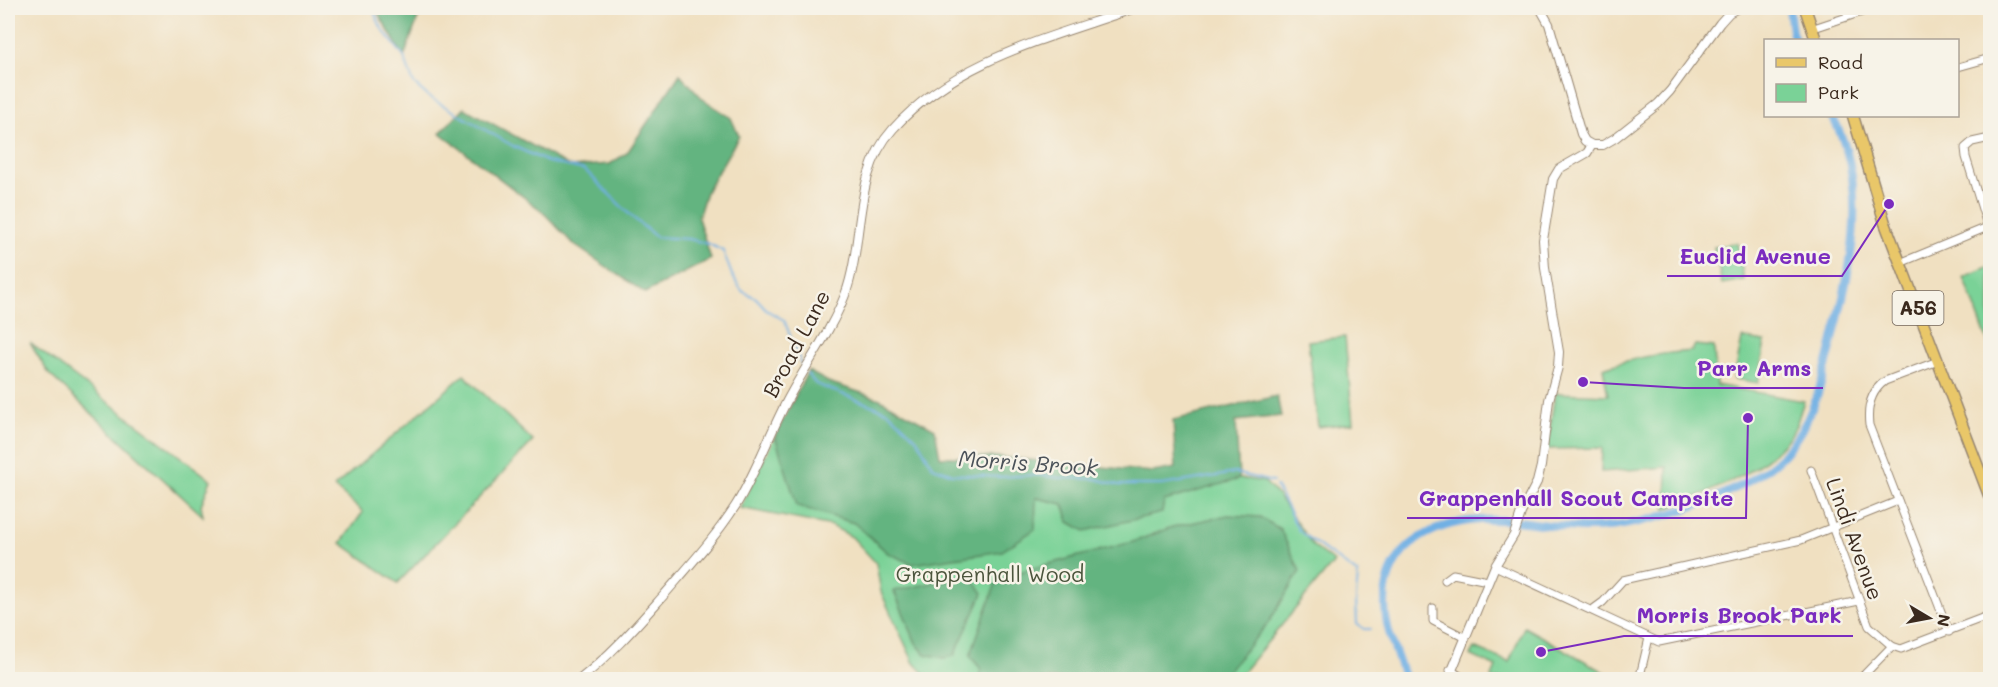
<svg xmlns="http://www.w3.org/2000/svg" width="1998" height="687" viewBox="0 0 1998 687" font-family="Mali,sans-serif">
<rect width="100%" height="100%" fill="#f7f3e8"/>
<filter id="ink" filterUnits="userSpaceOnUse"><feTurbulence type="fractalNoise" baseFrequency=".0167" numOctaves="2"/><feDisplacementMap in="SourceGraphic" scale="12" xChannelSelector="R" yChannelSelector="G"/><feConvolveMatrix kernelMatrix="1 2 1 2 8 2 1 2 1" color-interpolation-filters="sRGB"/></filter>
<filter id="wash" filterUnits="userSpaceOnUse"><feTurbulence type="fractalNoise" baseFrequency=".008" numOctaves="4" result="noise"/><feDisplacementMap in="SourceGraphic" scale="24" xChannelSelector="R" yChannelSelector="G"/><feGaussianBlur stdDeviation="1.35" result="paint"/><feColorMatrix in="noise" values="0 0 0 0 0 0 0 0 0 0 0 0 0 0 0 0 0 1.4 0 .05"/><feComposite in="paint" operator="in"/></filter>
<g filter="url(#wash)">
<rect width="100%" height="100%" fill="#f0e0c1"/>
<g fill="#7ad297" stroke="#5a7e5a" stroke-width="1.5">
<path d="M1737 243 1744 280 1722 284 1714 247Z"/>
<path d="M1990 266V348L1964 277Z"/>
<path d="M1345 337 1353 423 1318 427 1308 341Z"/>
<path d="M1742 338 1765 342 1758 383 1734 379Z"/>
<path d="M30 343 211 480 201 505 203 516 49 374Z"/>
<path d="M1695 345 1714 347 1716 385 1804 401C1800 412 1797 427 1790 436 1759 475 1710 491 1666 509L1667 467 1601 472 1602 448 1547 449 1555 393 1608 395 1603 368C1632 358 1661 353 1692 351Z"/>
<path d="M464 375 533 441 398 583 341 543 363 512 334 487Z"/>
<path d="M775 436 939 461 1151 481 1247 479 1265 482 1278 496 1313 546 1334 562 1237 679H929L914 663 897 627 881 592 876 563 852 537 832 526 740 508Z"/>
<path d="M1524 627 1617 679H1491L1496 667 1470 655 1474 648 1509 662Z"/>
</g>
<g fill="#63b480" stroke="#4f6f4f" stroke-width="1.5">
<path d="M375 8H435L418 18 404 57Z"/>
<path d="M680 74 703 99 731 118 739 136 706 192 698 218 711 259 645 293 573 244 542 211 440 133 464 108 571 167 610 164 627 153Z"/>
<path d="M808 371 828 382 880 399 935 429 940 457H1000L1153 472 1176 468 1173 420 1277 396 1281 416 1236 421 1239 479 1164 501 1162 513 1085 531 1069 522 1063 504 1036 498 1035 529 1002 551 913 564 888 553 854 523 797 506 775 436Z"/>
<path d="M1228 515 1260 517 1280 529 1300 571 1269 622 1221 679H978L981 669 970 656 997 580 1026 570 1136 541 1172 527Z"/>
<path d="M970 575 983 593 954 656 944 658 925 654 916 643 894 591Z"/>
</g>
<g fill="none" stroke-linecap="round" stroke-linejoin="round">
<g stroke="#71b0e4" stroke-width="2">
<path d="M372 8 382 29 404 57 414 84 429 97 513 146 548 162 585 170 631 216 656 237 689 239 709 244 723 251 732 275 742 291 756 298 768 311 784 320 802 366"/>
<path d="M807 374 816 384 889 412 917 439 933 467 953 474 999 477 1036 475 1061 478 1096 479 1119 485H1162L1235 473 1273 482"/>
<path d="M1276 486 1299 531 1358 574 1356 598 1357 624 1364 629H1371"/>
</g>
<g stroke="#71b0e4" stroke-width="8">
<path d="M1789 8 1792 32 1795 40"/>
<path d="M1405 680C1398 656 1385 630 1385 605 1384 541 1443 517 1500 520 1531 521 1562 529 1594 528 1647 527 1745 494 1782 456 1815 422 1826 368 1837 323 1851 267 1863 206 1846 149 1843 138 1837 126 1832 116"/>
</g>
</g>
</g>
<g filter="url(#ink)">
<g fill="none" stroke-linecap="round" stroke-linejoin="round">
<defs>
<g id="minor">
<path d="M1811 29 1874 8"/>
<path d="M1958 67 1990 58"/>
<path d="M1990 138 1972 142 1965 148 1966 157 1990 235"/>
<path d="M1900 263 1990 226"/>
<path d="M1938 361 1885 381C1870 392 1867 408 1869 425L1949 632"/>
<path d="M1811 470 1869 626 1892 646 1901 649 1990 615"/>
<path d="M1495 566 1659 642 1859 601"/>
<path d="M1445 580 1453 574 1488 581"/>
<path d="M1433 608V621L1464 637"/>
<path d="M1592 610 1603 602 1623 580 1801 540 1898 501"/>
<path d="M1450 670 1467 680"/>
<path d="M1639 680 1649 638"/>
<path d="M1859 680 1892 646"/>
</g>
<g id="tertiary">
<path d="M1540 8 1549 24 1581 134 1585 141 1592 145"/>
<path d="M1592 145H1603L1615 138 1658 104 1670 91 1720 23 1729 13 1738 8"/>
<path d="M579 680C611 655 637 625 664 595 689 566 715 538 736 505 757 471 770 432 789 397 807 363 831 331 845 295 865 242 852 174 893 129 956 59 1050 38 1135 8"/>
<path d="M1448 680 1495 566 1514 535 1521 513 1537 482 1541 466 1549 400 1558 367 1559 352 1545 268 1543 240 1553 179 1559 169 1587 153 1592 145"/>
</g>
<g id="primary">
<path d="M1805 8 1816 40"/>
<path d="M1853 116 1885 223 1990 498"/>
</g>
</defs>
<use href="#minor" stroke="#968570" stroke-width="9"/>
<use href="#tertiary" stroke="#968570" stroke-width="10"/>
<use href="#primary" stroke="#968570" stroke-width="13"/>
<use href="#minor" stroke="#fff" stroke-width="7"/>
<use href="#tertiary" stroke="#fff" stroke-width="8"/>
<use href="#primary" stroke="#e9c769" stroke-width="10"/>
</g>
</g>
<g text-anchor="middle" stroke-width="5" stroke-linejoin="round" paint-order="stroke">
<rect fill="#f7f3e8" stroke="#73665b" stroke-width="1.5" x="1892.5" y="291" width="51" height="34" rx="4.5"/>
<g font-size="20" font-weight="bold" fill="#3b2a1e">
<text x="1918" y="315">A56</text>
</g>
<g font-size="21" fill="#3b2a1e" stroke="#f7f3e8">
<text transform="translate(797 344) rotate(-62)" y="7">Broad Lane</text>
<text transform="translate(1854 539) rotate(70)" y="7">Lindi Avenue</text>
</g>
<g font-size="21" fill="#4b543c" stroke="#f7f3e8">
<text x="990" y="582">Grappenhall Wood</text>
</g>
<g font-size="22" font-style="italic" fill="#4b5259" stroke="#f7f3e8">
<text transform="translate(1028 463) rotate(4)" y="8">Morris Brook</text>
</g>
</g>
<path fill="none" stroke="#7b2cbf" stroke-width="2" d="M1889 204L1842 276H1667M1583 382L1684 388H1823M1748 418L1746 518H1407M1541 652L1624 636H1853"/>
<g fill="#7b2cbf" stroke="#f7f3e8" stroke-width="2">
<circle cx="1889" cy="204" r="6"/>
<circle cx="1583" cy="382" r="6"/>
<circle cx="1748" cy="418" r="6"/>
<circle cx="1541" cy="652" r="6"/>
</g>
<g font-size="22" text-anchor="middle" font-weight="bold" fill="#7b2cbf" stroke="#f7f3e8" stroke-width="5" stroke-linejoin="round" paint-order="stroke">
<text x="1755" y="264">Euclid Avenue</text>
<text x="1754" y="376">Parr Arms</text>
<text x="1576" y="506">Grappenhall Scout Campsite</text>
<text x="1739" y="623">Morris Brook Park</text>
</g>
<rect width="1998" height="687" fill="none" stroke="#f7f3e8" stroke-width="30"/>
<rect x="1764" y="39" width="195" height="78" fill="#f7f3e8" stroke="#aca397" stroke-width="1.5"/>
<rect x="1776" y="58" width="30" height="9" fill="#e9c769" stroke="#aca397" stroke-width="1.5"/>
<text x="1818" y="69" font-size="18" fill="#3b2a1e">Road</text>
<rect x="1776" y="84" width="30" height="18" fill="#7ad297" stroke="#aca397" stroke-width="1.5"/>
<text x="1818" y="99" font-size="18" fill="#3b2a1e">Park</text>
<g transform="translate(1929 618) rotate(100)" stroke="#f7f3e8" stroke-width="4.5" paint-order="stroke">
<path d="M0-4.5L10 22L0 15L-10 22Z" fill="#3b2a1e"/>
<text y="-9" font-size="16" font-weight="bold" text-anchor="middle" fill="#3b2a1e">N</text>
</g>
</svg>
